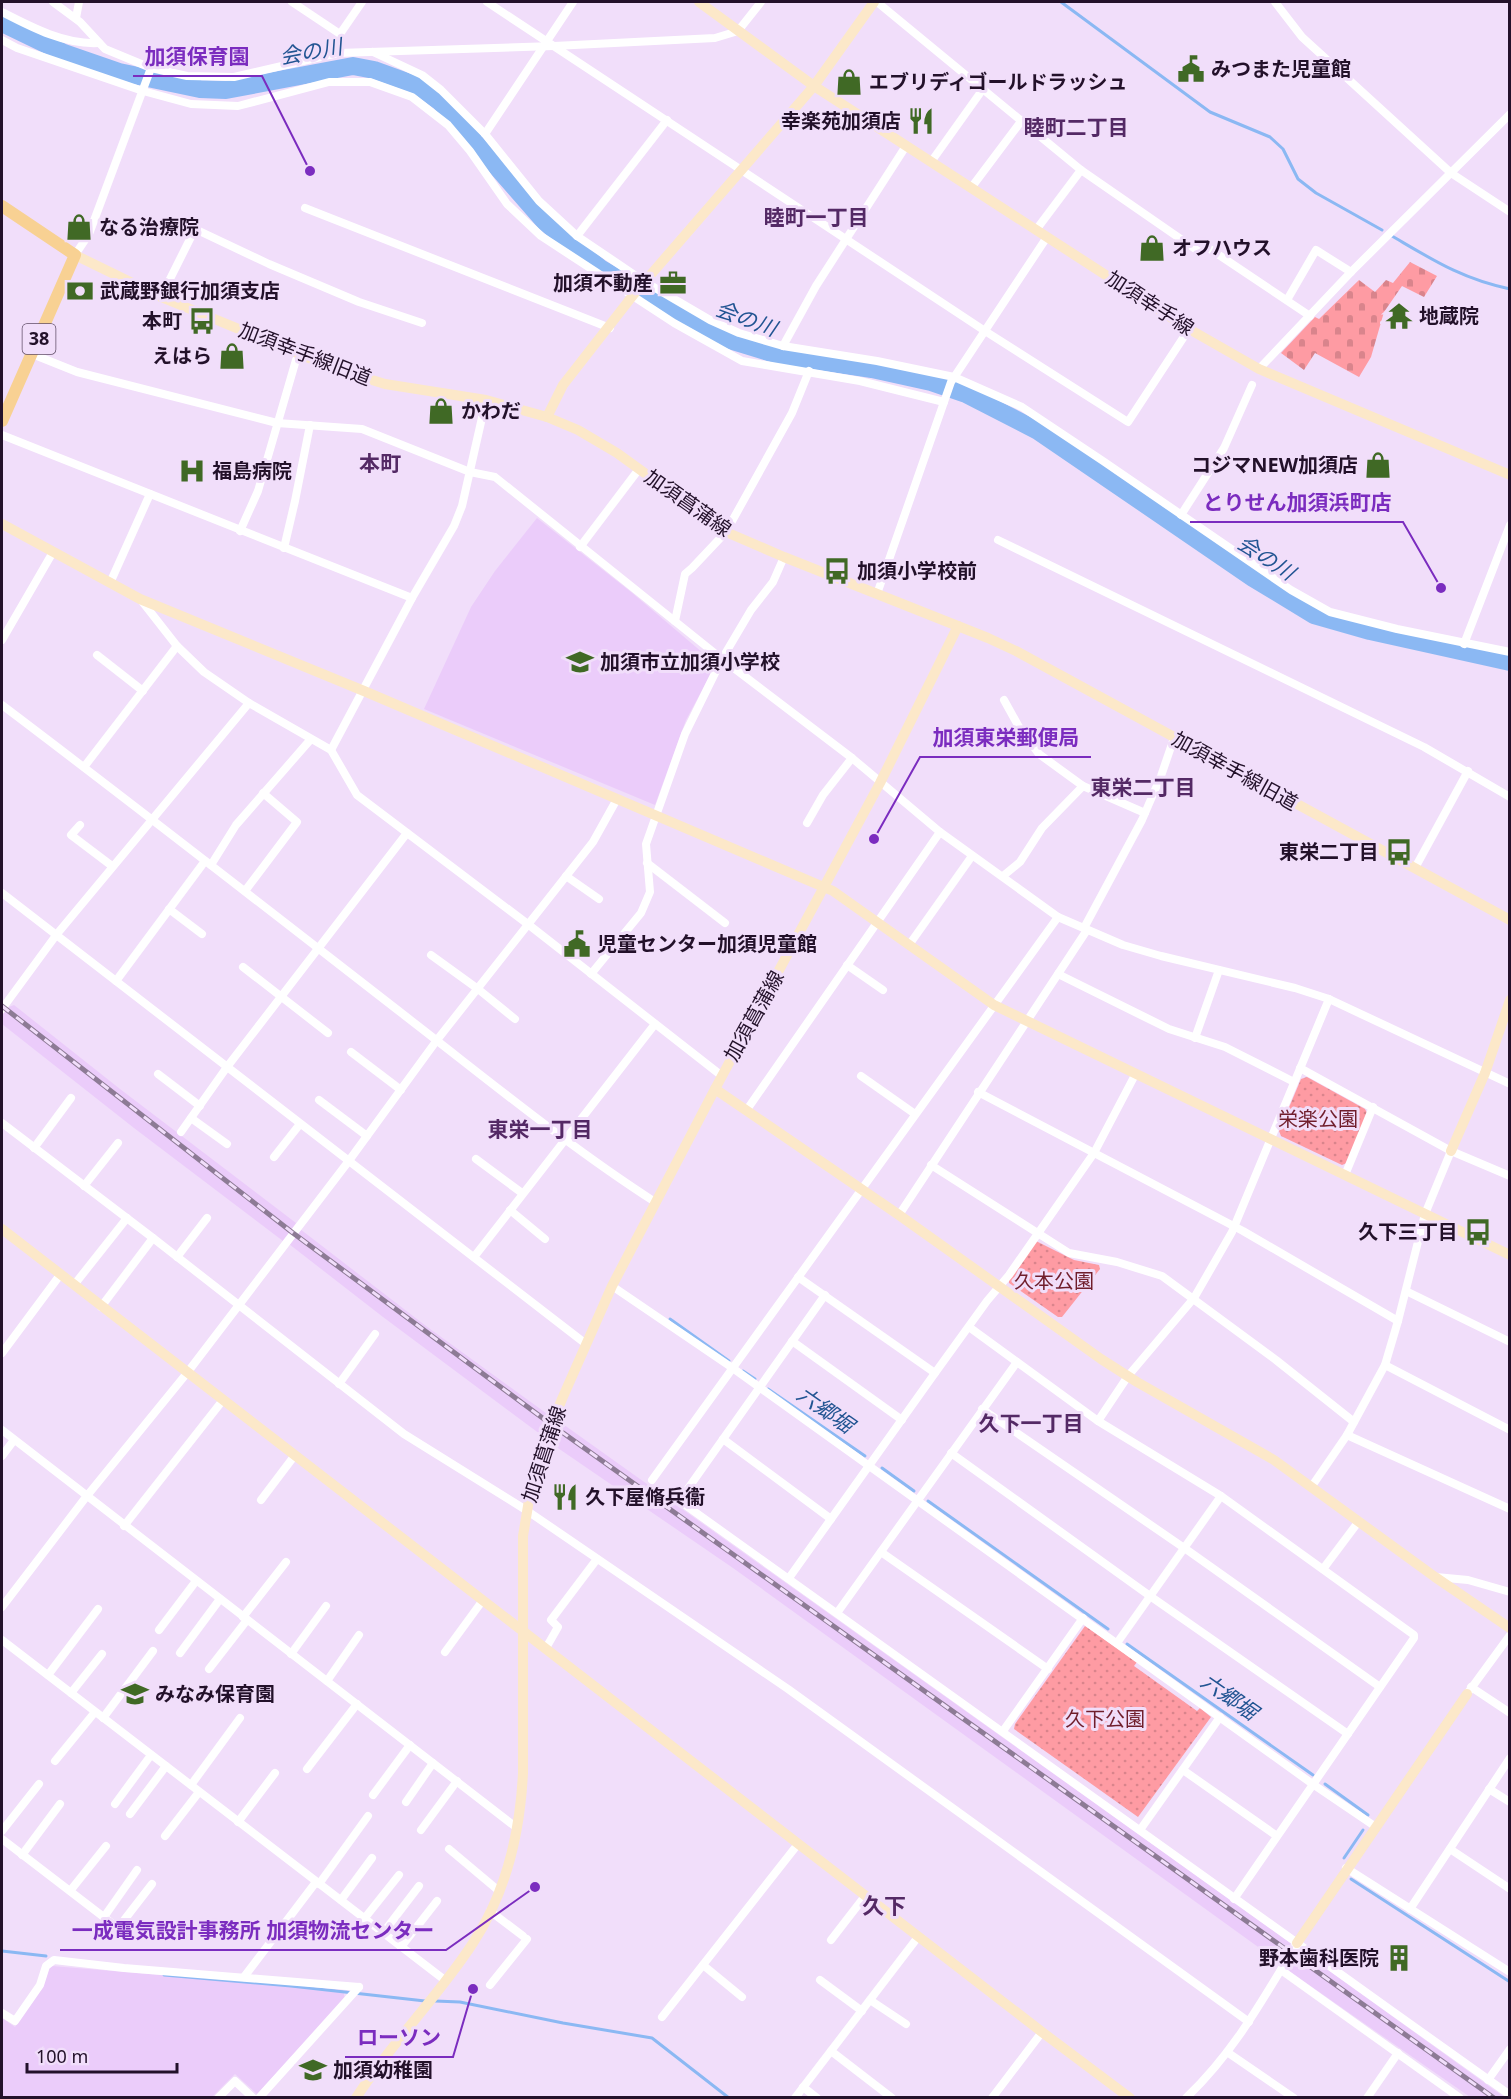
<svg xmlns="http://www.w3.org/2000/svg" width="1511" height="2099" viewBox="0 0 1511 2099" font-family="'Noto Sans','Noto Sans JP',sans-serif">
<defs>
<pattern id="cemetery-stones" width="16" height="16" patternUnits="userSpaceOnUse" patternTransform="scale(1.5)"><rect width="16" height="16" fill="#fe9ba3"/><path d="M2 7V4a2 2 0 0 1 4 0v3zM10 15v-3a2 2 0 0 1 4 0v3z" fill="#d9848c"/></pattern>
<pattern id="park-dots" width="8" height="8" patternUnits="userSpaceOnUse" patternTransform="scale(1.5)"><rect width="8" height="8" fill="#fe9ba3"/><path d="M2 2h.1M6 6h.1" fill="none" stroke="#d9848c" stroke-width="1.8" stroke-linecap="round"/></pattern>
</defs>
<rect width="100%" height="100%" fill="#f1defa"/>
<g fill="#ebccfa">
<path d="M537 518 631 592 716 664 686 720 655 805 424 709 471 607 495 571Z"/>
<path d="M14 1005 120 1089 296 1223 286 1238 283 1241 134 1128 2 1024V1016L9 1007Z"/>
<path d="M300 1229 426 1326 550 1416 544 1431 540 1434 383 1317 289 1244Z"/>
<path d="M560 1422 1291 1943 1279 1962 733 1568 552 1444V1437L557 1425Z"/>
<path d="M1302 1951 1504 2097H1470L1289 1971Z"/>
<path d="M52 1966 343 1990 345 1999 257 2094 235 2074 212 2097H2V2018L15 2027 43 1987 49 1969Z"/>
</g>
<path fill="url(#cemetery-stones)" d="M1410 262 1437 276 1424 297 1402 286 1384 312 1371 357 1359 377 1315 353 1304 370 1281 353 1315 317 1319 319 1359 280 1375 292 1386 280 1393 283Z"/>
<g fill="url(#park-dots)">
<path d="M1307 1077 1365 1109 1367 1113 1347 1163 1342 1165 1281 1136 1279 1131 1301 1079Z"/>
<path d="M1036 1241 1074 1260 1099 1265 1100 1269 1062 1317H1058L1009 1283V1278Z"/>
<path d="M1085 1626 1137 1662 1134 1666 1197 1711 1200 1708 1211 1717 1138 1817 1014 1729 1015 1724Z"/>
</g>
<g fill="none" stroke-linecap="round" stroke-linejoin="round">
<g stroke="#8bb8f3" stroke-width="3">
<path d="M1061 2 1210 112 1270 137 1283 149 1298 179 1316 193 1382 230"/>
<path d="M1392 236C1433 260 1462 279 1510 289"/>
<path d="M670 1319 729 1361"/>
<path d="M743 1371 755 1379"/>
<path d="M768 1389 865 1456"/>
<path d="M882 1468 914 1491"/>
<path d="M928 1501 1108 1629"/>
<path d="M1127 1644 1313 1775"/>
<path d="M1325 1784 1368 1815"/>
<path d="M1344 1858 1363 1830"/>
<path d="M1351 1879 1510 1982"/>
<path d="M2 1951 46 1956"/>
<path d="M164 1975 291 1986 425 2001"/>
<path d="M435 2001 460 2002 563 2023 652 2038 729 2098"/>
</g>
<path stroke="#8bb8f3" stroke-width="18" d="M2 23 64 53 119 72 200 89 226 90 353 66 374 70 418 86 440 102 545 222 600 268 716 336 778 355 872 369 931 382 966 394 1038 431 1253 578 1314 615 1370 631 1510 662"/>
<g stroke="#fff" stroke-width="8">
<path d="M53 2 80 22 105 49 151 68 187 76 234 77 338 53 554 46 715 38 738 31 761 2"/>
<path d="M292 2 340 34"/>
<path d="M487 2 985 331 1128 422 1189 329"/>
<path d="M877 2 1081 170 1201 253 1207 247 1310 316"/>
<path d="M1275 2 1302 37 1451 173 1510 212"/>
<path d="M2 12C31 27 65 45 99 43"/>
<path d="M76 18 79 2"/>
<path d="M2 40 17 48 143 91 191 104 238 106 329 82H370L412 97 448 125 470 151 507 204 541 236 674 323 742 361 860 381 944 402"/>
<path d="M373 52 422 75 441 90 485 134 539 201 577 236 645 282 710 320 739 333 783 346 877 361 954 377 1022 407 1103 461 1291 590 1330 612 1397 629 1510 652"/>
<path d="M338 53 340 34 362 2"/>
<path d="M485 134 573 2"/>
<path d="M931 162 983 89"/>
<path d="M971 188 1022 120"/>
<path d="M305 208 610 328"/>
<path d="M1036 230 1081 170"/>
<path d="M577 236 667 120"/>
<path d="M75 255 89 234 151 68"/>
<path d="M161 297 195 229 269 264 359 302 422 323"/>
<path d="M1287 300 1316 250 1351 272"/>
<path d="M783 346 816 286 906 146"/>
<path d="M32 354 77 372 277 423 362 429 470 472 495 477 722 659 852 758 940 832 1058 917 1123 945 1161 956 1295 988 1329 999 1510 1084"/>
<path d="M1259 369 1351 272 1510 114"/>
<path d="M2 435 412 598"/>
<path d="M1181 515 1224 448 1252 385"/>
<path d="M240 531 258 491 298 353"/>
<path d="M998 540 1424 747 1510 797"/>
<path d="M580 547 639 469"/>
<path d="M284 548 295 501 310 425"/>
<path d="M110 583 150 494"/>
<path d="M877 594 951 382 1047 237"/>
<path d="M141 600 177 646 204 672 249 703 331 750 357 795 529 925 722 1076"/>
<path d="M675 621 685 574 692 568 726 532 792 413 809 371"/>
<path d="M2 640 53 552"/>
<path d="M1464 644 1510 525"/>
<path d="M97 655 143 691"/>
<path d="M1004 700 1019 727 1039 754 1083 786 1145 813"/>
<path d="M2 705C137 807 270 911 404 1015 487 1079 568 1146 655 1202"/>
<path d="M331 750 412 598 454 526 462 506 486 400"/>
<path d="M84 767 177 646"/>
<path d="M807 823 823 795 852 758"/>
<path d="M80 825 71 835 112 866"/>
<path d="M647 863 725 923"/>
<path d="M211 865 236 825 311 739"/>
<path d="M1415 868 1468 771"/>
<path d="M566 876 599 899"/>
<path d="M1003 876 1020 862 1042 828 1083 786"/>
<path d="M245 891 297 822 263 793"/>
<path d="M2 893 586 1344"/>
<path d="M169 909 202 934"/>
<path d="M1084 928 1142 820 1161 776 1174 738"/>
<path d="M909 945 972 856"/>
<path d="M431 955 478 989 515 1019"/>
<path d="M847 965 883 990"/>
<path d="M243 967 328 1033"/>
<path d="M591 974 641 913 650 892 646 844 685 734 722 659 751 610 773 582 784 557"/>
<path d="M1058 974 1169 1029 1225 1047 1294 1082"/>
<path d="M116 981 205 861"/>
<path d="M2 1009 57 934 249 703"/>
<path d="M1195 1038 1219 970"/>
<path d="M351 1052 401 1090"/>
<path d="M1300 1068 1451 1151 1510 1176"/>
<path d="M158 1074 200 1106"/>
<path d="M861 1076 915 1114"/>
<path d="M978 1092 1243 1231 1398 1321"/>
<path d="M319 1100 367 1136"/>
<path d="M746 1111 940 832"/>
<path d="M191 1118 227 1144"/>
<path d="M2 1123 153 1238 404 1434 526 1510 788 1689 1249 2022"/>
<path d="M181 1132 227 1067 407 833"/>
<path d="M34 1148 71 1098"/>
<path d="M274 1157 300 1124"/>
<path d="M476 1159 522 1193"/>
<path d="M931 1165 1069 1253 1117 1262 1162 1276 1276 1360 1354 1422"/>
<path d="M1345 1175 1373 1107"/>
<path d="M84 1186 118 1143"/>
<path d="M510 1210 545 1239"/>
<path d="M899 1215 1087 930"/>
<path d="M177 1257 207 1218"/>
<path d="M474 1257 655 1024"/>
<path d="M798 1277 935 1373"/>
<path d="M74 1285 127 1218"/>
<path d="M612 1286 734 1369 1314 1785 1376 1827"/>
<path d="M1406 1291 1510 1342"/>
<path d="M825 1295 682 1497 681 1502C958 1698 1233 1898 1510 2095"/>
<path d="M101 1307 153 1238"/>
<path d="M969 1327 1098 1421 1221 1496 1414 1635V1638L1234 1899"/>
<path d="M792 1341 902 1420"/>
<path d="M2 1353 60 1275"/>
<path d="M1385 1365 1510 1430"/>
<path d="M339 1384 375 1334"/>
<path d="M982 1409 1190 1552 1380 1687"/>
<path d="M1098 1421 1128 1376 1194 1298 1232 1232 1329 999"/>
<path d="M2 1430 517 1828"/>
<path d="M1347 1435 1510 1509"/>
<path d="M723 1439 831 1519"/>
<path d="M951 1453 1150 1596 1348 1734"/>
<path d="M2 1456 14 1440"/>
<path d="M652 1480 1058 917"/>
<path d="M1312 1486 1347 1435 1385 1365 1398 1321 1425 1214 1451 1151"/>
<path d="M261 1500 295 1455"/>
<path d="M124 1526 223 1400"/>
<path d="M881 1552 1048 1669"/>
<path d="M1323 1569 1359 1521"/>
<path d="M1436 1577 1468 1580 1510 1592"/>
<path d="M789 1578 935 1373 987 1301 1009 1275 1094 1153 1135 1075"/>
<path d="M2 1607 86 1497 187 1373 348 1162 437 1040 593 842 617 799"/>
<path d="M837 1613 1017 1362"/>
<path d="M243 1617 286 1562"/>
<path d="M159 1630 196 1581"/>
<path d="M2 1640 446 1981"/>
<path d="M1117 1643 1221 1496"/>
<path d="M546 1648 558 1627 551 1620 597 1559"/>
<path d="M445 1652 483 1600"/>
<path d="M180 1653 220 1599"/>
<path d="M291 1654 326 1606"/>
<path d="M209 1669 247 1620"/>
<path d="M48 1675 98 1609"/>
<path d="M327 1681 359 1635"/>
<path d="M1471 1687 1510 1713"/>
<path d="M71 1693 102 1654"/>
<path d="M1467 1694 1510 1635"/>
<path d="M103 1718 153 1651"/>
<path d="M1003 1731 1083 1618"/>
<path d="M55 1761 95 1712"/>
<path d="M307 1769 357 1704"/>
<path d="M1183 1770 1277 1836"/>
<path d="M191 1785 240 1718"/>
<path d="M1489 1789 1510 1802"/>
<path d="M373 1795 410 1745"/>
<path d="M406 1802 433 1763"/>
<path d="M115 1804 151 1755"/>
<path d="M130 1814 166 1766"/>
<path d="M238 1822 275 1773"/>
<path d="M421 1830 457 1781"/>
<path d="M1140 1830 1220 1717"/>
<path d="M2 1831 39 1784"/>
<path d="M165 1836 199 1792"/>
<path d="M2 1839 118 1928 152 1884"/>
<path d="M449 1849 499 1891"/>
<path d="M1450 1849 1510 1889"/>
<path d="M22 1855 60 1804"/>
<path d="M1346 1868 1510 1972"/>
<path d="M319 1884 368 1816"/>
<path d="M70 1891 106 1846"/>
<path d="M341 1900 372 1858"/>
<path d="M1410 1909 1510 1758"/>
<path d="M490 1911 523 1936"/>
<path d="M104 1917 137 1870"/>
<path d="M364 1919 399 1875"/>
<path d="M383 1933 419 1886"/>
<path d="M831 1940 865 1896"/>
<path d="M401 1947 437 1901"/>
<path d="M703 1965 742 1997"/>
<path d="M1281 1970 1460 2098"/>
<path d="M244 1977 316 1882"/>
<path d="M820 1980 862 2011"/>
<path d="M490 1985 527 1939"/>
<path d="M870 2000 906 2024"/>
<path d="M2 2013 15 2021 40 1985 46 1966 54 1960 124 1968 359 1987"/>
<path d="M662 2017 798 1844"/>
<path d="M831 2051 892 2098"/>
<path d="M1227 2052 1294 2098"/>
<path d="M1488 2080 1510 2049"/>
<path d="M803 2087 817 2098"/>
<path d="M218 2098 235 2081 253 2098"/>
<path d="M259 2098 359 1987"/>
<path d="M795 2098 918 1937"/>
<path d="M992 2098 1042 2032"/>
<path d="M1186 2098C1235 2051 1263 1999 1297 1943"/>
<path d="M1367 2098 1398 2053"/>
</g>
<g stroke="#fce8c9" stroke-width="10">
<path d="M699 2 814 86 1189 329 1259 369 1510 475"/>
<path d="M75 255 161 297 333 368 385 384 486 400 547 417 578 430 617 453 726 532 784 557 988 638 1016 651 1510 920"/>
<path d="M547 417 563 385 634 294 814 86 874 2"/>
<path d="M2 524 140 599 364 691 833 891 994 1005 1510 1255"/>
<path d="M715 1089 899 1215 1101 1359 1137 1382 1274 1460 1435 1577 1510 1628"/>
<path d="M1451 1151 1485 1073 1510 1000"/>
<path d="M2 1229 1042 2032 1130 2098"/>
<path d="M1297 1943 1467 1694"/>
<path d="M356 2098C391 2043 438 1997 473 1943 506 1893 520 1833 523 1773V1536L531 1488 549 1431 562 1399 612 1286 715 1089 880 783 958 626"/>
</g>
<path stroke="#f8d193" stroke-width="12" d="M2 206 75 255 2 421"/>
<defs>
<path id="rail" d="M2 1006 293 1233 552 1425 1494 2098"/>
</defs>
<use href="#rail" stroke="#8d7b95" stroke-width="5"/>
<use href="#rail" stroke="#f1defa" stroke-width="3" stroke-dasharray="9" stroke-linecap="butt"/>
</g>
<defs>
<symbol id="civic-bare" viewBox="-9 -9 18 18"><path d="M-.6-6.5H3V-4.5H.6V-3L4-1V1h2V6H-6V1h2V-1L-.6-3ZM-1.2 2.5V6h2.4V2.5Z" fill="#406925" stroke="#f1defa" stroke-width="2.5" paint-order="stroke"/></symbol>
<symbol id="shop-bare" viewBox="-9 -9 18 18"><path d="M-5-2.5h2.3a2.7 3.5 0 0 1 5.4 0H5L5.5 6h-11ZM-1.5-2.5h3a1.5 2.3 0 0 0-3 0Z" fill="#406925" stroke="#f1defa" stroke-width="2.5" paint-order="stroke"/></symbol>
<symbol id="restaurant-bare" viewBox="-9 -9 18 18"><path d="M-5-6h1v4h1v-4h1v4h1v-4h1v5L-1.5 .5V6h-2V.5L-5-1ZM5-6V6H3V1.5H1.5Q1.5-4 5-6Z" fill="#406925" stroke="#f1defa" stroke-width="2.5" paint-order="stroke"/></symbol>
<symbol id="office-bare" viewBox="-9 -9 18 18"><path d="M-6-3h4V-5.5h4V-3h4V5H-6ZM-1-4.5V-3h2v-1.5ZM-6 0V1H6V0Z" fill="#406925" stroke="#f1defa" stroke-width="2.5" paint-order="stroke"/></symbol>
<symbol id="bank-bare" viewBox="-9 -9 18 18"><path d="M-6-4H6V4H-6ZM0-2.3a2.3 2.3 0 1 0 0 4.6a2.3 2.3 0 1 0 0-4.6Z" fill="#406925" stroke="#f1defa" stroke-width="2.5" paint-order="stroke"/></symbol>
<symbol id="temple-bare" viewBox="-9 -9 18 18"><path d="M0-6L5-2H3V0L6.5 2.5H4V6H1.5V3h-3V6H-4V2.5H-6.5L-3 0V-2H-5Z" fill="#406925" stroke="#f1defa" stroke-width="2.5" paint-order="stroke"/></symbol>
<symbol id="bus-bare" viewBox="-9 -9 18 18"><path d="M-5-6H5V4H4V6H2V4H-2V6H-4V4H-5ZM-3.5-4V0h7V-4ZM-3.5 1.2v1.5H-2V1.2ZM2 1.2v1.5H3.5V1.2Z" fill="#406925" stroke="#f1defa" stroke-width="2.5" paint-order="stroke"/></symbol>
<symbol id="hospital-bare" viewBox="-9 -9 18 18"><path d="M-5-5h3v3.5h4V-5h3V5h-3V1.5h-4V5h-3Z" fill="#406925" stroke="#f1defa" stroke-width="2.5" paint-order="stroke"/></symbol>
<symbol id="school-bare" viewBox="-9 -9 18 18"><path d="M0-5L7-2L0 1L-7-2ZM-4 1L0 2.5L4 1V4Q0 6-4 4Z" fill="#406925" stroke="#f1defa" stroke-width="2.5" paint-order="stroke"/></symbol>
<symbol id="building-bare" viewBox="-9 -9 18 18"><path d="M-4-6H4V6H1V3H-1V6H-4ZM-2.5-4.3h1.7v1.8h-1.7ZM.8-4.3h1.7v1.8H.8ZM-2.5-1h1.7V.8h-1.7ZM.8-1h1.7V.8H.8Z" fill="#406925" stroke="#f1defa" stroke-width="2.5" paint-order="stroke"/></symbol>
</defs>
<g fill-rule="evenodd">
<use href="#civic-bare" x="1172" y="50" width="38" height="38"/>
<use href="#shop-bare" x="830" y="63" width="38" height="38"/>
<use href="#restaurant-bare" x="902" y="102" width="38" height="38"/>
<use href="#shop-bare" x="60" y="208" width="38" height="38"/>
<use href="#shop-bare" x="1133" y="229" width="38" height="38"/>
<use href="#office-bare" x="654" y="264" width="38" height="38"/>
<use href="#bank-bare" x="61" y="272" width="38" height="38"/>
<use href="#temple-bare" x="1380" y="297" width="38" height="38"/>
<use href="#bus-bare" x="183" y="302" width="38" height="38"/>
<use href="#shop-bare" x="213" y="337" width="38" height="38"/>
<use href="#shop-bare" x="422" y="392" width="38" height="38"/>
<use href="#shop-bare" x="1359" y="446" width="38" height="38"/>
<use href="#hospital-bare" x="173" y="452" width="38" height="38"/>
<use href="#bus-bare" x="818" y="552" width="38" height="38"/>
<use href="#school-bare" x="561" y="643" width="38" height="38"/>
<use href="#bus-bare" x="1380" y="833" width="38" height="38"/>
<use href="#civic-bare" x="558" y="925" width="38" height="38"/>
<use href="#bus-bare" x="1459" y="1213" width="38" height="38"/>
<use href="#restaurant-bare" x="546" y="1478" width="38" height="38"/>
<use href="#school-bare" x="116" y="1675" width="38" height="38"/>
<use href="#building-bare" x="1380" y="1939" width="38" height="38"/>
<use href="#school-bare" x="294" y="2051" width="38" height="38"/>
</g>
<g text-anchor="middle" stroke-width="6" stroke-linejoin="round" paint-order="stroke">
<rect fill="#f1defa" stroke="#614e68" stroke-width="1.5" x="22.5" y="324" width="33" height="30" rx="4.5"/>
<g font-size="18" font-weight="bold" fill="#23112a">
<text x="39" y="345">38</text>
</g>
<g font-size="20" font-weight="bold" fill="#23112a" stroke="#f1defa" text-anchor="start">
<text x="1211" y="76">みつまた児童館</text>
<text x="869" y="89">エブリディゴールドラッシュ</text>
<text x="901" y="128" text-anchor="end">幸楽苑加須店</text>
<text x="99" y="234">なる治療院</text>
<text x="1172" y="255">オフハウス</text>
<text x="653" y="290" text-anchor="end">加須不動産</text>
<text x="100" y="298">武蔵野銀行加須支店</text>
<text x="1419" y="323">地蔵院</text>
<text x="182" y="328" text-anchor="end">本町</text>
<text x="212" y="363" text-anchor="end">えはら</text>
<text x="461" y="418">かわだ</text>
<text x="1358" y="472" text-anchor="end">コジマNEW加須店</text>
<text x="212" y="478">福島病院</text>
<text x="857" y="578">加須小学校前</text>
<text x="600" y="669">加須市立加須小学校</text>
<text x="1379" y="859" text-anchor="end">東栄二丁目</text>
<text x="597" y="951">児童センター加須児童館</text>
<text x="1458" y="1239" text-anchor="end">久下三丁目</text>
<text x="585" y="1504">久下屋脩兵衞</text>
<text x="155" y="1701">みなみ保育園</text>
<text x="1379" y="1965" text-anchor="end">野本歯科医院</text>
<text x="333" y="2077">加須幼稚園</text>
</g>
<g font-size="20" fill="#23112a" stroke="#f1defa">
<text transform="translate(1150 303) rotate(33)" y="7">加須幸手線</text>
<text transform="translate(305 354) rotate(21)" y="7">加須幸手線旧道</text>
<text transform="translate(688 503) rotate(35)" y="7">加須菖蒲線</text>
<text transform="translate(1235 771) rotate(29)" y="7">加須幸手線旧道</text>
<text transform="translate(754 1016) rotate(-61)" y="7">加須菖蒲線</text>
<text transform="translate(544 1454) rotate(-72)" y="7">加須菖蒲線</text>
</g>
<g font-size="20" fill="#701e2c" stroke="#f1defa">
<text x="1318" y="1126">栄楽公園</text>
<text x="1054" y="1288">久本公園</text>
<text x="1105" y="1726">久下公園</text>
</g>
<g font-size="21" font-style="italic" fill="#215492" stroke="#f1defa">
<text transform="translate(311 52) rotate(-10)" y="7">会の川</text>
<text transform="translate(746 319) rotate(20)" y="7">会の川</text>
<text transform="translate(1266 558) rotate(33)" y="7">会の川</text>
<text transform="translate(825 1410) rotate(35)" y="7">六郷堀</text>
<text transform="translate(1229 1697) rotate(35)" y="7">六郷堀</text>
</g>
<g font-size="21" font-weight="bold" fill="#542965" stroke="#f1defa">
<text x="1076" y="135">睦町二丁目</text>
<text x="816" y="225">睦町一丁目</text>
<text x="380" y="471">本町</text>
<text x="1143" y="795">東栄二丁目</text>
<text x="540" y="1137">東栄一丁目</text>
<text x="1031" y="1431">久下一丁目</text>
</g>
<g font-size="22" font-weight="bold" fill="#542965" stroke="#f1defa">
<text x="884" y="1914">久下</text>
</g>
</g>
<path fill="none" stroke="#7b2cbf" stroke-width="2" d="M310 171L262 76H133M1441 588L1403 522H1190M874 839L920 757H1091M535 1887L446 1950H60M473 1989L453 2057H345"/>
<g fill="#7b2cbf" stroke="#f1defa" stroke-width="2">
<circle cx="310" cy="171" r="6"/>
<circle cx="1441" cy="588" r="6"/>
<circle cx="874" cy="839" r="6"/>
<circle cx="535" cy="1887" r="6"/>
<circle cx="473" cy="1989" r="6"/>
</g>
<g font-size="21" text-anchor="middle" font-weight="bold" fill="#7b2cbf" stroke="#f1defa" stroke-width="6" stroke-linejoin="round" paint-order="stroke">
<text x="197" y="64">加須保育園</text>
<text x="1297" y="510">とりせん加須浜町店</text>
<text x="1006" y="745">加須東栄郵便局</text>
<text x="253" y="1938">一成電気設計事務所 加須物流センター</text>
<text x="399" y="2045">ローソン</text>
</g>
<rect width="1511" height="2099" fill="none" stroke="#23112a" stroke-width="6"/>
<path d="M27 2063v9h150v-9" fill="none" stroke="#23112a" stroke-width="3"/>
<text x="36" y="2063" font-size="18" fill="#23112a" stroke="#f1defa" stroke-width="4.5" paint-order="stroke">100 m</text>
</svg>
